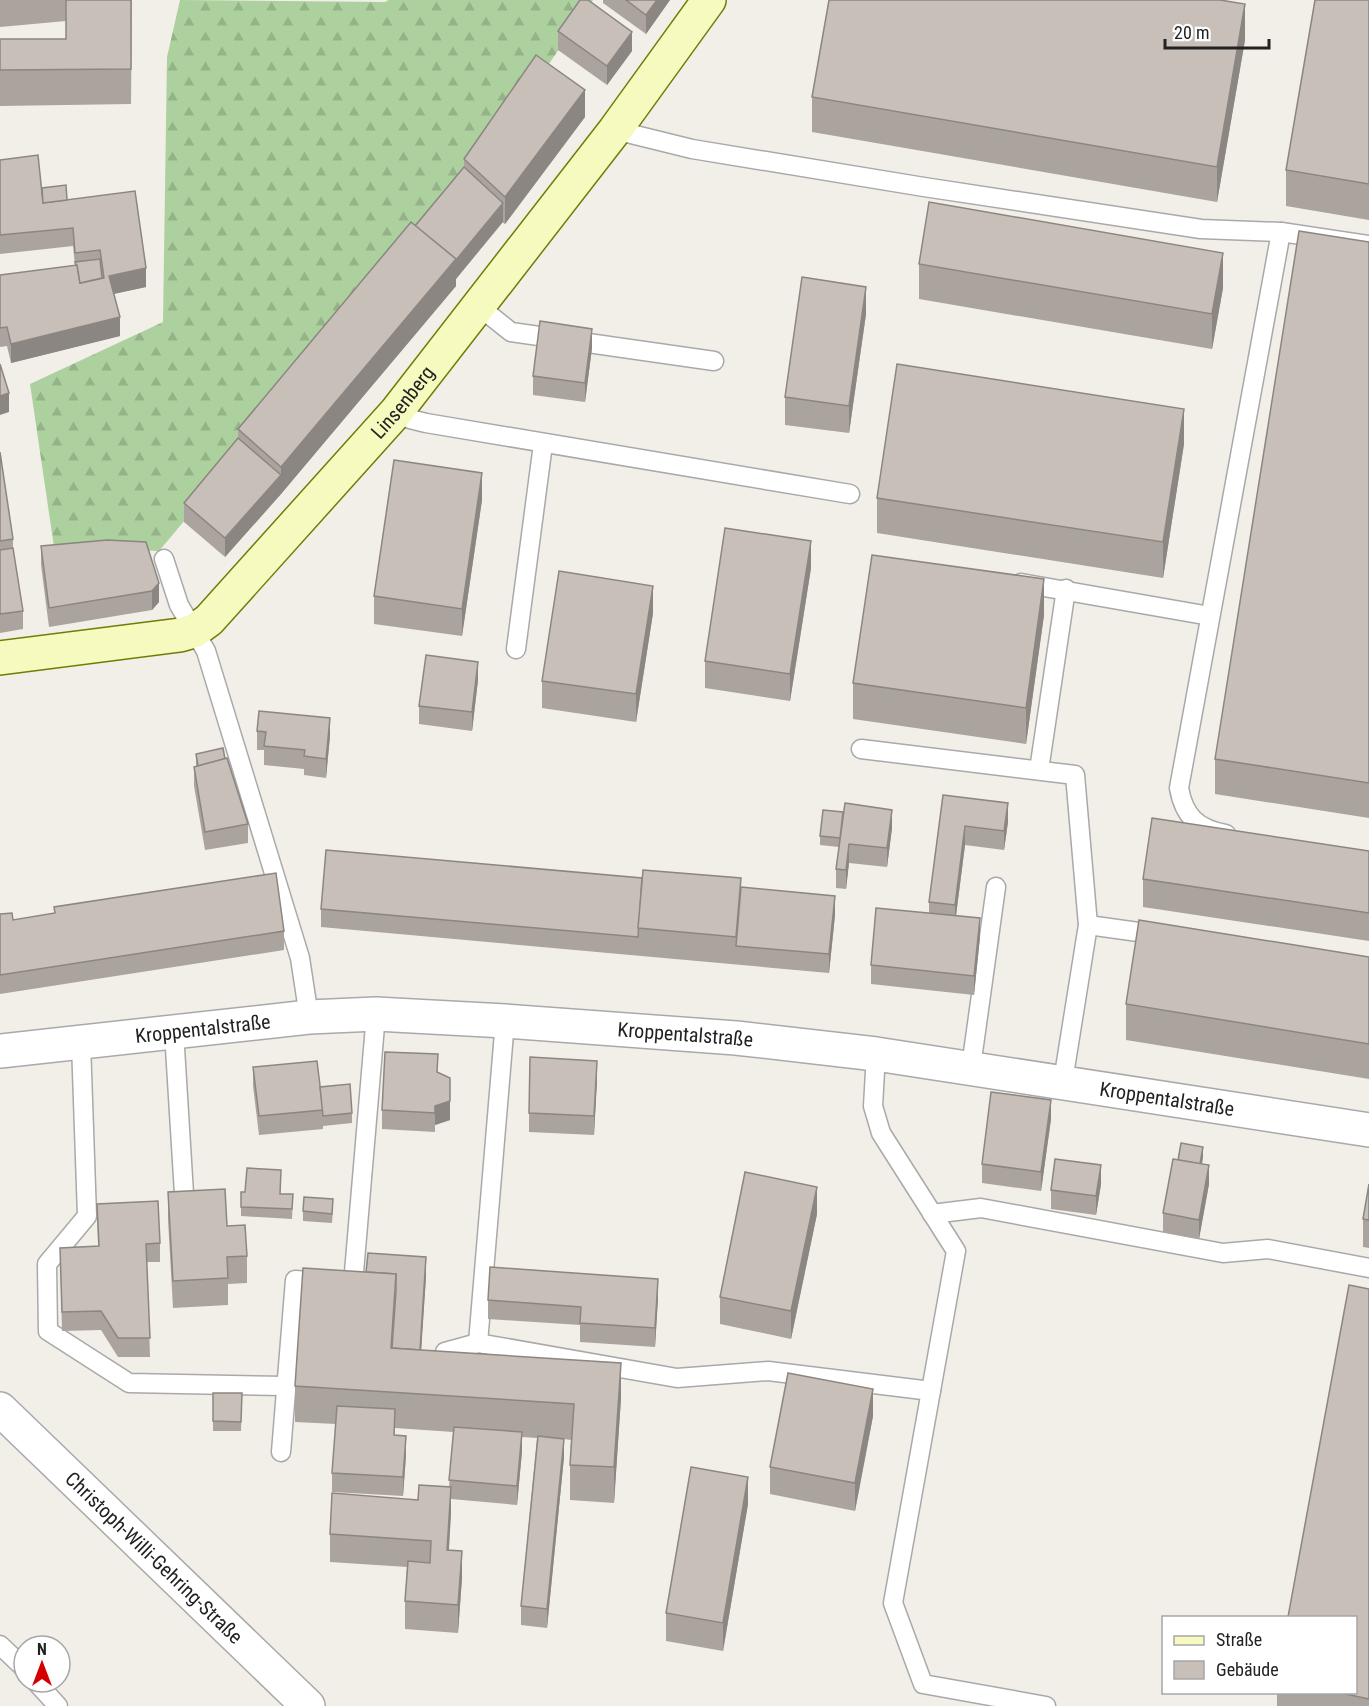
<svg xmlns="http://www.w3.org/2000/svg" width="1369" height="1706" viewBox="0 0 1369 1706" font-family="'Roboto Condensed',sans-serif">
<defs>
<pattern id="forest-firs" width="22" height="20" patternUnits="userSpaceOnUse" patternTransform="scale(1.5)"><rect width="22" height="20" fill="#add19e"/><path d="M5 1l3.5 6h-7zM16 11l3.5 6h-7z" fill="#95b388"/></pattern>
</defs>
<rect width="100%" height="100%" fill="#f2efe9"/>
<path fill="url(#forest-firs)" d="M180 0 385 2 389 0H593L460 193 159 551 54 547 30 384 163 322 167 57Z"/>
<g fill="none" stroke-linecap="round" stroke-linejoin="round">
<defs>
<g id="service">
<path d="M615 130 692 149 924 187 1201 229 1281 232 1369 245"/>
<path d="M477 305 511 332 714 361"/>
<path d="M396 412 410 419 426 423 850 494"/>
<path d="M164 559 179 605 206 651 300 958 309 1017"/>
<path d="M1021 583 1210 616"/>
<path d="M516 649 543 444"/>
<path d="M861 749 1075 775 1088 925 1063 1081"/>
<path d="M1039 770 1066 589"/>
<path d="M1226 834C1197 829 1184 816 1179 788L1281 232"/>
<path d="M1088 925 1160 935"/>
<path d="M174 1032 185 1210"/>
<path d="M81 1043 87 1216 47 1264 48 1331 129 1383 285 1386"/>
<path d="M876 1054 873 1106 881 1133 956 1251 893 1603 923 1684 1046 1706"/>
<path d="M971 1067 996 887"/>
<path d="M932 1214 981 1208 1223 1253 1268 1249 1369 1268"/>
<path d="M478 1343 505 1021"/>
<path d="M445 1352 478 1343 677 1378 768 1371 931 1391"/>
<path d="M281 1452 295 1280 353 1284 376 1014"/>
<path d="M0 1645 24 1668"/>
<path d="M36 1682 58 1706"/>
</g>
<g id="minor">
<path id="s1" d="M0 1051 309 1017 376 1014 505 1021 736 1038 876 1054 1369 1130"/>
</g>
<g id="tertiary">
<path id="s2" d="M0 1409 308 1706"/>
</g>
<g id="secondary">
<path id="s3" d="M0 658 180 635 194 631 209 620 396 412 615 130 709 0"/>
</g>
</defs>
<use href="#service" stroke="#a9a9a9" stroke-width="21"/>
<use href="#minor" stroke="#a9a9a9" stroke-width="36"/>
<use href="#tertiary" stroke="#a9a9a9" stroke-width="36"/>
<use href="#secondary" stroke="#707d05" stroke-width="36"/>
<use href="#service" stroke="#fff" stroke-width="18"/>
<use href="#minor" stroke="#fff" stroke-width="33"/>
<use href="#tertiary" stroke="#fff" stroke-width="33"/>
<use href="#secondary" stroke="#f7fabf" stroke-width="33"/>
</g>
<g fill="#aba49e">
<path d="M0 0H132L131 104 0 106V39H66V21L0 27Z"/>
<path d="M603 0H670L646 34 603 3Z"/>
<path d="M1369 0V220L1286 206V170Z"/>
<path d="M558 31 632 51 607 85 558 50Z"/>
<path d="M1245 40 1217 202 812 132V97Z"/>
<path d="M585 117 505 224 502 222 456 279V286L281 494 225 557 184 522V503L238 438V429L415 226 464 167V159Z"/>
<path d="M0 160 42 188 67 200 146 287 113 294 120 336 11 363 7 346 0 347V275L75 266 73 246 0 254Z"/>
<path d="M1369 242V818L1215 794V759Z"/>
<path d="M919 264 1223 288 1212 349 919 299Z"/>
<path d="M866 314 849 433 785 425V397Z"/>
<path d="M592 348 585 402 533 395V376Z"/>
<path d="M1184 444 1163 578 877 533V498Z"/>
<path d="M0 452 13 539V548L23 611V629L0 633Z"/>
<path d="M482 500 462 636 374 624V596Z"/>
<path d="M146 542 159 602 152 610 49 627 41 565V546Z"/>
<path d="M811 568 790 701 705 688V661Z"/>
<path d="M653 613 636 722 542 708V681Z"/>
<path d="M1044 615 1026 744 853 719V683Z"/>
<path d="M478 680 472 731 419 724V706Z"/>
<path d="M257 731 330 736 326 778 304 775V769L264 765V750H257Z"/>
<path d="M196 754 225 759 248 824V843L205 850 194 786V767L196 766Z"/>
<path d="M943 795 1008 822 1004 850 965 845 956 916 980 937 974 995 871 984V965L929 913V902Z"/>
<path d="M892 828 887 867 849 863 846 889 836 888V869L839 847 820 845V836Z"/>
<path d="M1369 851V941L1143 907V879Z"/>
<path d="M741 887 835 915 829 973 321 927V909Z"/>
<path d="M54 907 284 931V950L0 994V914L13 920 54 913Z"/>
<path d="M1369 957V1079L1126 1040V1004Z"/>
<path d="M253 1067 320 1087 352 1113V1123L323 1126V1129L259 1135 253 1086Z"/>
<path d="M438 1073 450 1120 435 1125V1132L382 1129V1110Z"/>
<path d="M597 1080 594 1135 529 1132V1113Z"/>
<path d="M1051 1119 1041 1191 982 1183V1164Z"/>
<path d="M1203 1157 1202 1164 1209 1184 1199 1239 1163 1232V1213L1178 1160Z"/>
<path d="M281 1179 280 1194H293L292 1219 241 1216V1192H245Z"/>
<path d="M1101 1184 1096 1215 1051 1209V1190Z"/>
<path d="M1369 1184V1248L1363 1247V1219Z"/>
<path d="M168 1192 227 1226 247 1256V1283L228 1284V1305L173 1308 168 1220Z"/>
<path d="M97 1204 160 1243V1262H147L150 1357H118L101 1330 62 1331 60 1248 98 1246Z"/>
<path d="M333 1209 332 1223 303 1221V1211Z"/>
<path d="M817 1214 791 1339 720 1324V1297Z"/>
<path d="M426 1276 421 1350 621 1398 614 1503 570 1500V1465L571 1440 564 1439V1457L547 1628 521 1625V1606L537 1438 522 1437V1451L517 1505 451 1499 449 1550 462 1578 458 1633 405 1629V1601L407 1567 330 1562V1534L449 1487 453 1432 395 1428V1435L406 1455 403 1496 332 1492V1473L336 1424 295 1422V1386Z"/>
<path d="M1369 1289V1706H1277V1692H1356Z"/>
<path d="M658 1298 655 1347 580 1342V1325L488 1319V1300Z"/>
<path d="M213 1393H242L241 1431H213Z"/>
<path d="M873 1416 855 1511 770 1494V1467Z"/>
<path d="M748 1504 723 1651 666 1641V1613Z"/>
</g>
<g fill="#8b8681">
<path d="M657 0H670L646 34V15Z"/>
<path d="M1245 4V40L1217 202V167Z"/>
<path d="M632 32V51L607 85V66Z"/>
<path d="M585 90V117L505 224V197Z"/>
<path d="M503 203V222L456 279V286L281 494V467Z"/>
<path d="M1223 253V288L1212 349V314Z"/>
<path d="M146 268V287L109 295V276Z"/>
<path d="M866 287V314L849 433V406Z"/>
<path d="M120 317V336L11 363V344Z"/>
<path d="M592 329V348L585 402V383Z"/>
<path d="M9 393V412L0 415V396Z"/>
<path d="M1184 409V444L1163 578V542Z"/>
<path d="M482 473V500L462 636V609Z"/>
<path d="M281 475V494L225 557V538Z"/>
<path d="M811 541V568L790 701V674Z"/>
<path d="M1044 579V615L1026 744V708Z"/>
<path d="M159 583V602L152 610V591Z"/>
<path d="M653 586V613L636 722V694Z"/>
<path d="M478 662V680L472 731V712Z"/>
<path d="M330 718V736L326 778V759Z"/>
<path d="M1008 803V822L1004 850V831Z"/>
<path d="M892 810V828L887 867V848Z"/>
<path d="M965 826V845L955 923V905Z"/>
<path d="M849 844V863L846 889V870Z"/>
<path d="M835 896V915L829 973V954Z"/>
<path d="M980 918V937L974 995V976Z"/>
<path d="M597 1061V1080L594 1135V1116Z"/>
<path d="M450 1078V1120L435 1125V1132V1106Z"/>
<path d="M1051 1100V1119L1041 1191V1172Z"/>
<path d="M1203 1147V1157L1198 1183V1173Z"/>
<path d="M1101 1165V1184L1096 1215V1196Z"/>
<path d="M1209 1165V1184L1199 1239V1220Z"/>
<path d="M817 1187V1214L791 1339V1311Z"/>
<path d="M426 1257V1276L419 1385V1366Z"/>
<path d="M658 1279V1298L655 1347V1328Z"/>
<path d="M621 1363V1398L614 1503V1467Z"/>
<path d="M873 1389V1416L855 1511V1483Z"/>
<path d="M522 1432V1451L517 1505V1486Z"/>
<path d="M406 1436V1455L403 1496V1477Z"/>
<path d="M564 1439V1457L547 1628V1609Z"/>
<path d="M748 1477V1504L723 1651V1623Z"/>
<path d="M451 1487V1515L447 1577V1550Z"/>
<path d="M462 1551V1578L458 1633V1605Z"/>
</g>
<g fill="#c7bfb8" stroke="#8b8681" stroke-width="1.5">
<path d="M66 0H131V69L0 70V39H66Z"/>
<path d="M580 0H588L632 32 607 66 558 31Z"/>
<path d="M626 0H657L646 15Z"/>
<path d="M829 0H1220L1245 4 1217 167 812 97Z"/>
<path d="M1315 0H1369V184L1286 170Z"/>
<path d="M536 55 585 90 505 197 464 159Z"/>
<path d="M38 155 43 203 135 191 146 268 109 276 120 317 11 344 7 327 0 328V275L77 265 80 283 104 278 100 250 75 253 73 228 0 235V160Z"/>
<path d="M464 167 503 203 456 260V259L415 226Z"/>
<path d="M66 185 67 200 43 203 42 188Z"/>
<path d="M929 202 1223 253 1212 314 919 264Z"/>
<path d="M411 222 456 259 281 467 238 429Z"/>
<path d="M1299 231 1369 242V783L1215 759Z"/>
<path d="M100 259 102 278 80 283 77 265H76L75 262Z"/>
<path d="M802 277 866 287 849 406 785 397Z"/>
<path d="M540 321 592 329 585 383 533 376Z"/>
<path d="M0 364 9 393 0 396Z"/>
<path d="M897 364 1184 409 1163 542 877 498Z"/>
<path d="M238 438 281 475 225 538 184 503Z"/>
<path d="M0 452 13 539 0 541Z"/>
<path d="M394 460 482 473 462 609 374 596Z"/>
<path d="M725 528 811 541 790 674 705 661Z"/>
<path d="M107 540 146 542 159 583 152 591 49 608 41 546Z"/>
<path d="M13 548 23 611 0 614V550Z"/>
<path d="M872 555 1044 579 1026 708 853 683Z"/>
<path d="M559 571 653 586 636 694 542 681Z"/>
<path d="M426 655 478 662 472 712 419 706Z"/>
<path d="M259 711 330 718 326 759 304 756 305 750 264 746 266 732 257 731Z"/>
<path d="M223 748 225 759 198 766 196 754Z"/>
<path d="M227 758 248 824 205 832 194 767Z"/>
<path d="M943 795 1008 803 1004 831 965 826 955 905 929 902Z"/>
<path d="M845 803 892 810 887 848 849 844 846 870 836 869Z"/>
<path d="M823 810 843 812 840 838 820 836Z"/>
<path d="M1152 818 1369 851V913L1143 879Z"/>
<path d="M326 850 642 878 638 937 321 909Z"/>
<path d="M643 870 741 878 736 937 638 928Z"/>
<path d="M276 873 284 931 0 975V914L12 913 13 920 55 913 54 907Z"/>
<path d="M741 887 835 896 829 954 736 946Z"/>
<path d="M876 908 980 918 974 976 871 965Z"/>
<path d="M1139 920 1369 957V1044L1126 1004Z"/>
<path d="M385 1052 438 1054 437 1072 450 1078V1101L435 1106V1113L382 1110Z"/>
<path d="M530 1057 597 1061 594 1116 529 1113Z"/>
<path d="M317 1061 323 1110 259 1116 253 1067Z"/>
<path d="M350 1084 352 1113 323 1116 320 1087Z"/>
<path d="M991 1092 1051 1100 1041 1172 982 1164Z"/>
<path d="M1181 1143 1203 1147 1200 1164 1178 1160Z"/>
<path d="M1055 1159 1101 1165 1096 1196 1051 1190Z"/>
<path d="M1173 1159 1209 1165 1199 1220 1163 1213Z"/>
<path d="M247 1168 281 1170 280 1194H293L292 1209 241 1207V1192H245Z"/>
<path d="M745 1172 817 1187 791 1311 720 1297Z"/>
<path d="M1369 1184V1220L1363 1219Z"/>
<path d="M225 1189 227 1226 245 1225 247 1256 227 1257 228 1278 173 1281 168 1192Z"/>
<path d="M304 1197 333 1199 332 1214 303 1211Z"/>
<path d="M158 1201 160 1243 146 1244 150 1338H118L101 1311 62 1312 60 1248 99 1246 97 1204Z"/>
<path d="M368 1253 426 1257 420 1350 392 1348 396 1291V1274L366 1272Z"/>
<path d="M490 1267 658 1279 655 1328 580 1323 581 1307 488 1300Z"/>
<path d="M303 1268 396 1274 391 1348 621 1363 614 1467 570 1465 574 1404 295 1386Z"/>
<path d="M1349 1285 1369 1289V1699L1336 1692H1356V1617H1288Z"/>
<path d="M788 1373 873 1389 855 1483 770 1467Z"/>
<path d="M213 1393H242L241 1422 213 1421Z"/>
<path d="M337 1406 395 1409 394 1435 406 1436 403 1477 332 1473Z"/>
<path d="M454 1427 522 1432 517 1486 449 1480Z"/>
<path d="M538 1436 564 1439 547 1609 521 1606Z"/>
<path d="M691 1467 748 1477 723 1623 666 1613Z"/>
<path d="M419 1485 451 1487 447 1550 462 1551 458 1605 405 1601 408 1561 430 1563 431 1541 330 1534 332 1493 418 1500Z"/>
</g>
<g text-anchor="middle" stroke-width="6" stroke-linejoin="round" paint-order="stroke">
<g font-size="20" fill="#222" stroke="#fff">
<text dy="7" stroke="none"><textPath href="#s3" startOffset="506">Linsenberg</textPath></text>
<text dy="7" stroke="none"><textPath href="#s1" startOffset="204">Kroppentalstraße</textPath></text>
<text dy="7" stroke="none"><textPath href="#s1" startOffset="688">Kroppentalstraße</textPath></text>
<text dy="7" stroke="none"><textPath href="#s1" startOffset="1174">Kroppentalstraße</textPath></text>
<text dy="7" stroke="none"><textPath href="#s2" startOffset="214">Christoph-Willi-Gehring-Straße</textPath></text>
</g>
</g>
<rect x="1162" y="1616" width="195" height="78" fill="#ffffff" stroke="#a7a7a7" stroke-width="1.5"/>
<rect x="1174" y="1636" width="30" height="9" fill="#f7fabf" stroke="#a7a7a7" stroke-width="1.5"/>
<text x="1216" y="1646" font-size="18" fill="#222222">Straße</text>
<rect x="1174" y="1661" width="30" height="18" fill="#c7bfb8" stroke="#a7a7a7" stroke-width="1.5"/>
<text x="1216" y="1676" font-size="18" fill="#222222">Gebäude</text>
<g transform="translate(42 1664)"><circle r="28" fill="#ffffff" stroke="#a7a7a7" stroke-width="1.5"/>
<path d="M0-4.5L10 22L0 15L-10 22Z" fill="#d40000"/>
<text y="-9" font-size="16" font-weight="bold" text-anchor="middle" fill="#222222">N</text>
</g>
<path d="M1165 39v9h104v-9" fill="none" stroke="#222222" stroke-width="3"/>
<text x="1174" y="39" font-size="18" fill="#222222" stroke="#ffffff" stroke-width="4.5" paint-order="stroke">20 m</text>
</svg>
